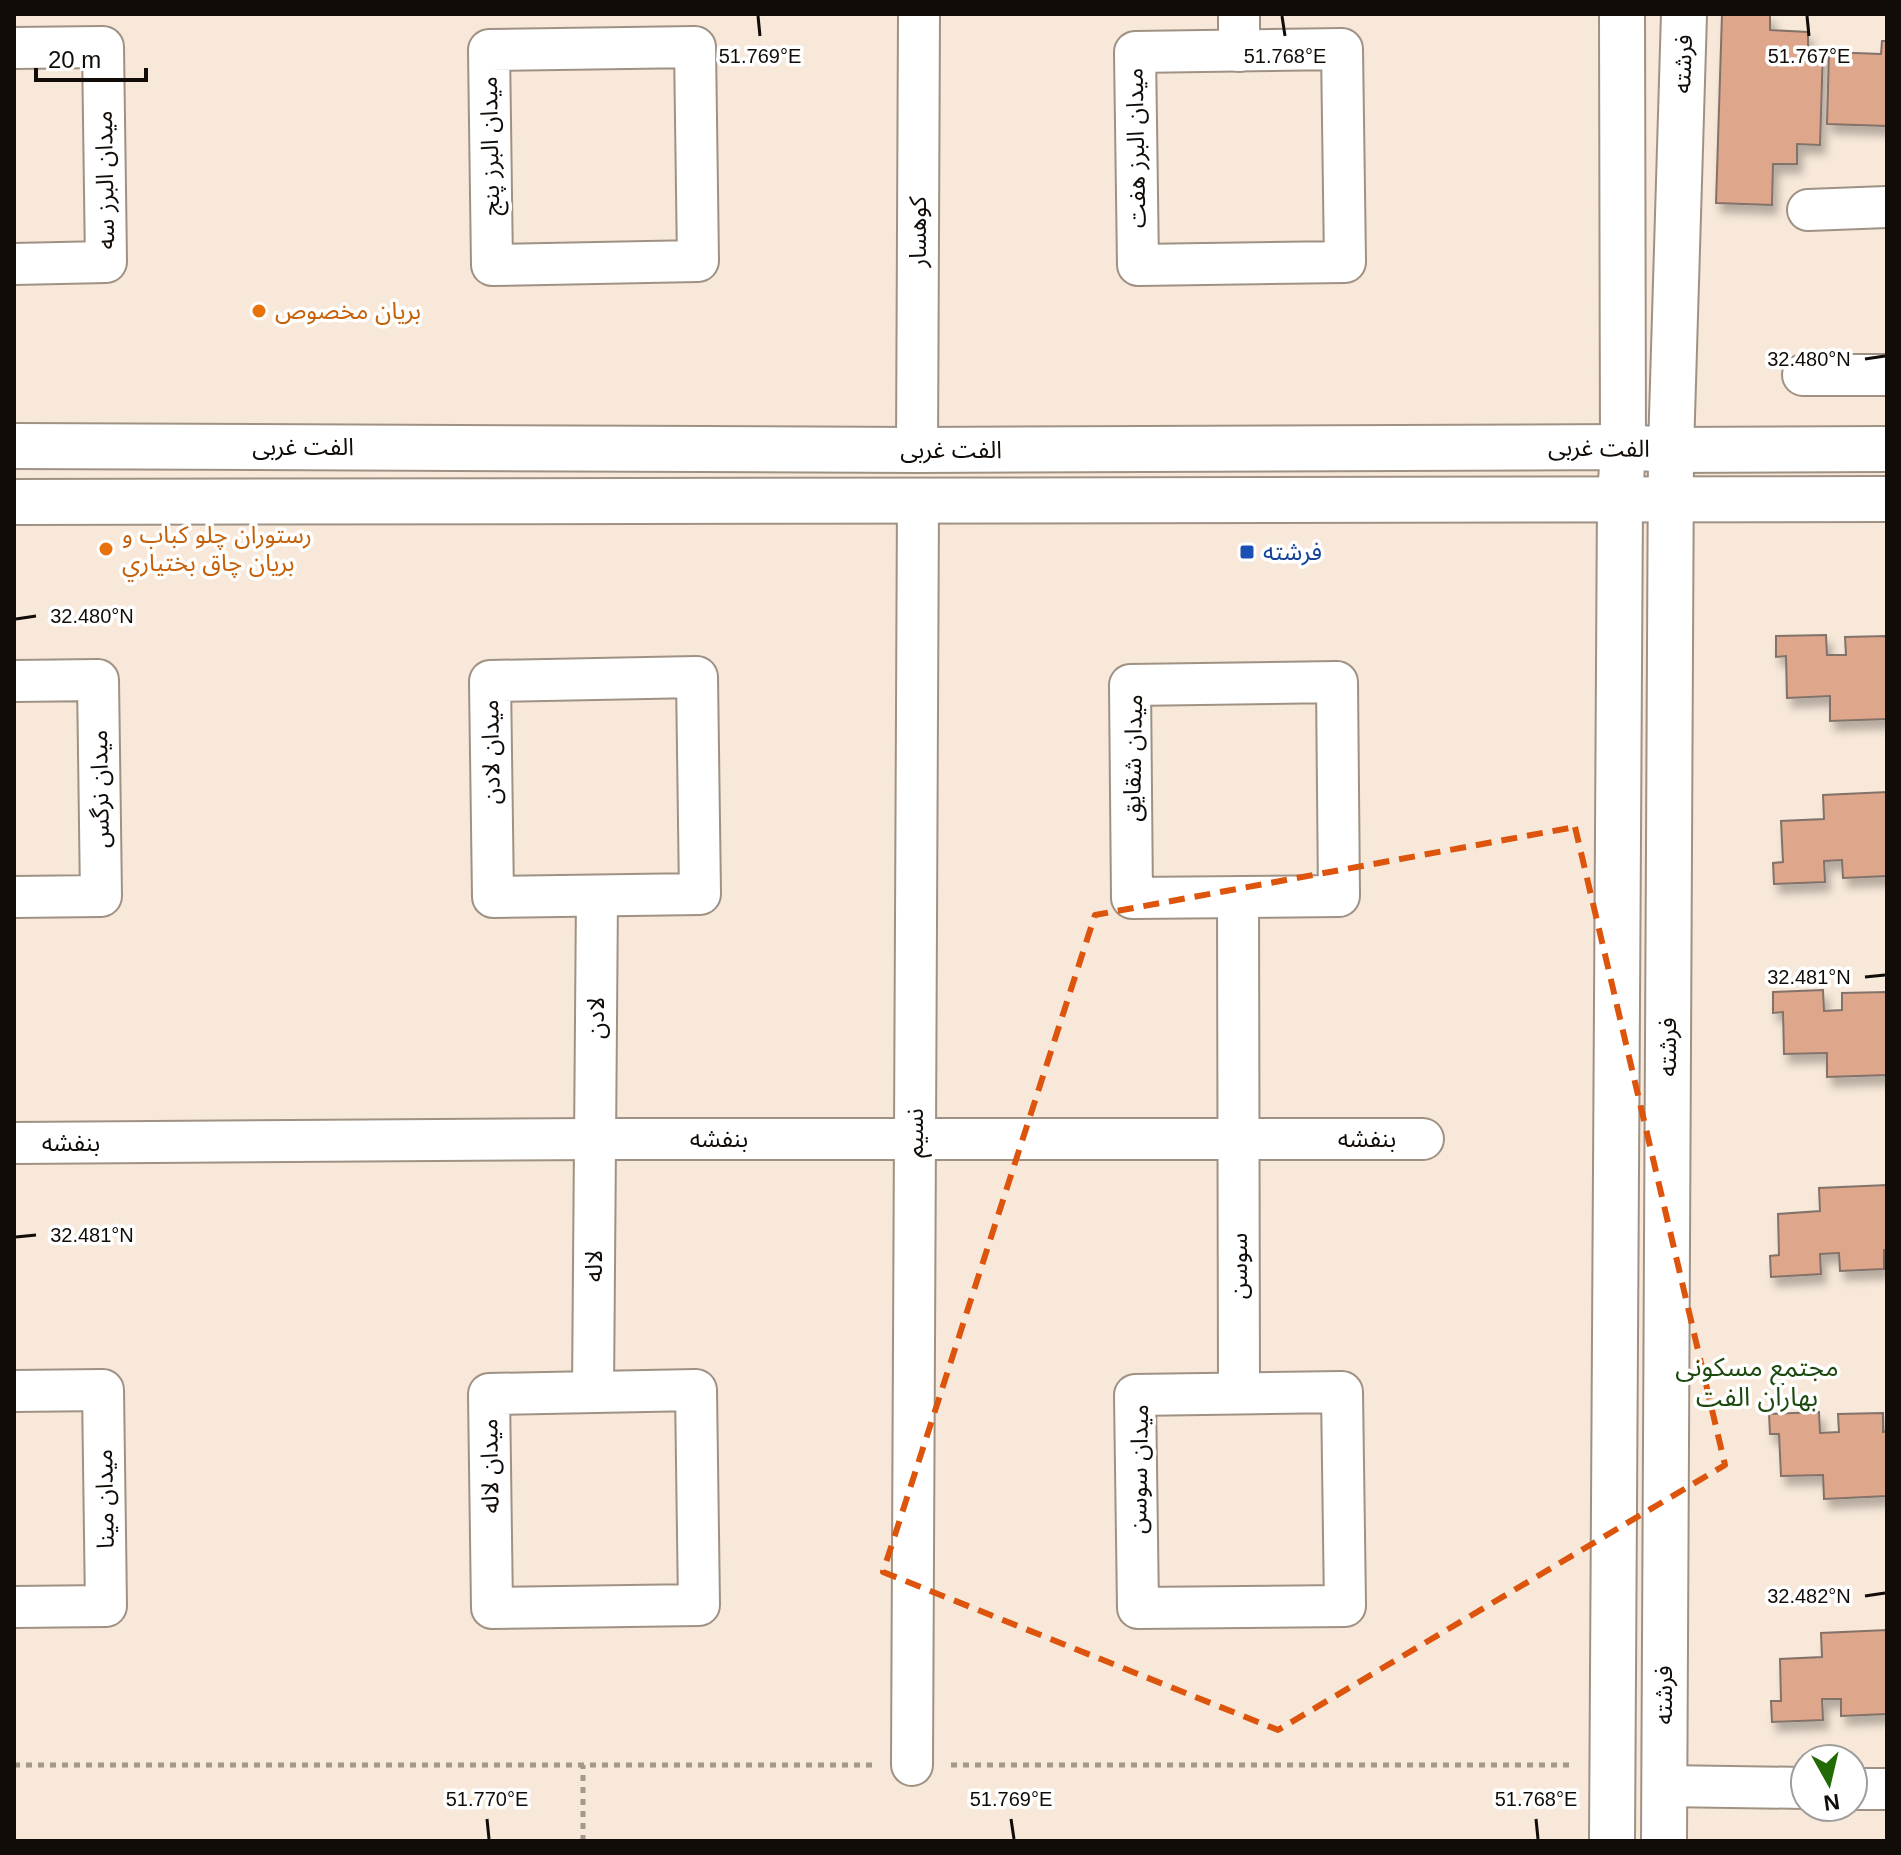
<svg xmlns="http://www.w3.org/2000/svg" width="1901" height="1855" viewBox="0 0 1901 1855" font-family="Helvetica,'Noto Sans Arabic',sans-serif">
<defs>
<filter id="shadow"><feDropShadow dx="5" dy="9" stdDeviation="4" flood-color="#0004"/></filter>
</defs>
<rect width="100%" height="100%" fill="#f7e8d9"/>
<g fill="#dea78c" stroke="#837269" stroke-width="2" filter="url(#shadow)">
<path d="M1722 14H1770V30L1808 32V48L1823 49 1820 145 1797 144V164H1773L1772 205 1716 203Z"/>
<path d="M1882 41H1887V126L1827 124 1829 52 1881 54Z"/>
<path d="M1826 635 1827 655H1846L1845 637 1887 636V719L1830 721V696L1787 698 1786 656 1776 657V636Z"/>
<path d="M1887 792V876L1843 878 1842 860 1824 861 1825 882 1774 884 1773 863 1783 862 1781 821 1824 819 1823 795Z"/>
<path d="M1823 990 1824 1011 1842 1010V993L1887 992V1075L1827 1077V1053L1784 1054 1783 1012 1773 1013V992Z"/>
<path d="M1887 1185V1250H1884V1269L1840 1271 1839 1253 1820 1254 1821 1274 1771 1277 1770 1256 1779 1255 1778 1214 1820 1211 1819 1188Z"/>
<path d="M1819 1412 1820 1433 1839 1432 1838 1414 1883 1413V1432L1887 1431V1496L1824 1499 1823 1475 1781 1476 1779 1434H1770L1769 1414Z"/>
<path d="M1887 1630 1886 1714 1841 1716V1699H1822L1823 1720 1772 1722 1771 1701H1781L1780 1659 1822 1657 1821 1633Z"/>
</g>
<g fill="none" stroke-linecap="round" stroke-linejoin="round">
<defs>
<g id="minor">
<path d="M1239 14V51"/>
<path d="M695 47 698 261 492 265 489 50Z"/>
<path d="M14 48 103 47 106 262 14 264"/>
<path d="M1342 49 1345 262 1138 265 1135 52Z"/>
<path d="M1808 210 1887 207"/>
<path d="M1803 375H1887"/>
<path d="M917 450 919 14"/>
<path d="M697 677 700 894 493 897 490 681Z"/>
<path d="M14 681 98 680 101 896 14 897"/>
<path d="M1337 682 1339 896 1132 898 1130 685Z"/>
<path d="M1238 897 1239 1393"/>
<path d="M14 1143 595 1139H1423"/>
<path d="M696 1390 699 1605 492 1608 489 1394Z"/>
<path d="M14 1391 103 1390 106 1606 14 1607"/>
<path d="M593 1392 597 896"/>
<path d="M1342 1392 1345 1606 1138 1608 1135 1395Z"/>
<path d="M912 1765 918 500"/>
<path d="M1664 1786 1805 1788"/>
<path d="M1853 1789H1887"/>
</g>
<g id="tertiary">
<path d="M1612 1841 1620 500 1623 447 1622 14"/>
<path d="M1664 1841 1671 450 1684 14"/>
</g>
<g id="secondary">
<path d="M14 446 917 450 1623 447 1671 450 1887 449"/>
<path d="M14 502 1887 499"/>
</g>
</defs>
<use href="#minor" stroke="#9f9284" stroke-width="44"/>
<use href="#tertiary" stroke="#9f9284" stroke-width="48"/>
<use href="#secondary" stroke="#9f9284" stroke-width="48"/>
<g stroke="#a4988d" stroke-width="5" stroke-dasharray="6 6" stroke-linecap="butt">
<path d="M14 1765H873"/>
<path d="M951 1765H1573"/>
<path d="M583 1841V1765"/>
</g>
<use href="#minor" stroke="#fff" stroke-width="40"/>
<use href="#tertiary" stroke="#fff" stroke-width="44"/>
<use href="#secondary" stroke="#fff" stroke-width="44"/>
</g>
<path fill="none" stroke="#dd550c" stroke-width="6" stroke-dasharray="16 10" stroke-linejoin="round" d="M1575 827 1725 1465 1278 1730 883 1572 1095 915Z"/>
<path fill="none" stroke="#110c08" stroke-width="3" d="M758 16 760 36M1282 16 1285 36M1807 16 1809 36M1865 359 1885 356M16 619 36 616M1865 977 1885 975M16 1237 36 1235M1865 1596 1885 1593M487 1819 489 1839M1011 1819 1014 1839M1536 1819 1538 1839"/>
<g fill="#e8710a" stroke="#fff" stroke-width="3">
<circle cx="259" cy="311" r="8"/>
<circle cx="106" cy="549" r="8"/>
</g>
<rect fill="#1a4fb4" stroke="#fff" stroke-width="3" x="1239" y="544" width="16" height="16" rx="4"/>
<g text-anchor="middle" stroke-width="7" stroke-linejoin="round" paint-order="stroke">
<g font-size="24" fill="#110c08" stroke="#fff">
<text transform="translate(1683 64) rotate(-88)" y="8">فرشته</text>
<text transform="translate(490 146) rotate(-91)" y="8">میدان البرز پنج</text>
<text transform="translate(1136 148) rotate(-91)" y="8">میدان البرز هفت</text>
<text transform="translate(105 180) rotate(-91)" y="8">میدان البرز سه</text>
<text transform="translate(918 232) rotate(-90)" y="8">کوهسار</text>
<text x="303" y="455">الفت غربی</text>
<text transform="translate(1599 448) rotate(1)" y="8">الفت غربی</text>
<text x="951" y="458">الفت غربی</text>
<text transform="translate(491 752) rotate(-91)" y="8">میدان لادن</text>
<text transform="translate(1133 758) rotate(-89)" y="8">میدان شقایق</text>
<text transform="translate(100 789) rotate(-91)" y="8">میدان نرگس</text>
<text transform="translate(596 1018) rotate(-90)" y="8">لادن</text>
<text transform="translate(1668 1047) rotate(-90)" y="8">فرشته</text>
<text transform="translate(915 1133) rotate(-90)" y="8">نسیم</text>
<text x="719" y="1147">بنفشه</text>
<text x="1367" y="1147">بنفشه</text>
<text x="71" y="1151">بنفشه</text>
<text transform="translate(594 1266) rotate(-90)" y="8">لاله</text>
<text transform="translate(1239 1266) rotate(-90)" y="8">سوسن</text>
<text transform="translate(490 1466) rotate(-91)" y="8">میدان لاله</text>
<text transform="translate(1139 1469) rotate(-89)" y="8">میدان سوسن</text>
<text transform="translate(105 1499) rotate(-91)" y="8">میدان مینا</text>
<text transform="translate(1664 1695) rotate(-90)" y="8">فرشته</text>
</g>
<g font-size="24" fill="#c56008" stroke="#fff" text-anchor="start">
<text x="275" y="319">بریان مخصوص</text>
<text x="122" y="543">رستوران چلو كباب و<tspan x="122" dy="28">بريان چاق بختياري</tspan></text>
</g>
<g font-size="24" fill="#164399" stroke="#fff" text-anchor="start">
<text x="1263" y="560">فرشته</text>
</g>
<g font-size="26" fill="#1c490e" stroke="#fff">
<text x="1757" y="1376">مجتمع مسکونی<tspan x="1757" dy="30">بهاران الفت</tspan></text>
</g>
</g>
<g font-size="20" text-anchor="middle" fill="#110c08" stroke="#fff" stroke-width="7" stroke-linejoin="round" paint-order="stroke">
<text x="760" y="63">51.769°E</text>
<text x="1285" y="63">51.768°E</text>
<text x="1809" y="63">51.767°E</text>
<text x="1809" y="366">32.480°N</text>
<text x="92" y="623">32.480°N</text>
<text x="1809" y="984">32.481°N</text>
<text x="92" y="1242">32.481°N</text>
<text x="1809" y="1603">32.482°N</text>
<text x="487" y="1806">51.770°E</text>
<text x="1011" y="1806">51.769°E</text>
<text x="1536" y="1806">51.768°E</text>
</g>
<rect width="1901" height="1855" fill="none" stroke="#110c08" stroke-width="32"/>
<g transform="translate(1829 1783) rotate(172)"><circle r="38" fill="#ffffff" stroke="#a09e9c" stroke-width="2"/>
<path d="M0-6L14 30L0 20L-14 30Z" fill="#216a04"/>
<text y="-12" font-size="22" font-weight="bold" text-anchor="middle" fill="#110c08">N</text>
</g>
<path d="M36 68v12h110v-12" fill="none" stroke="#110c08" stroke-width="4"/>
<text x="48" y="68" font-size="24" fill="#110c08" stroke="#ffffff" stroke-width="6" paint-order="stroke">20 m</text>
</svg>
